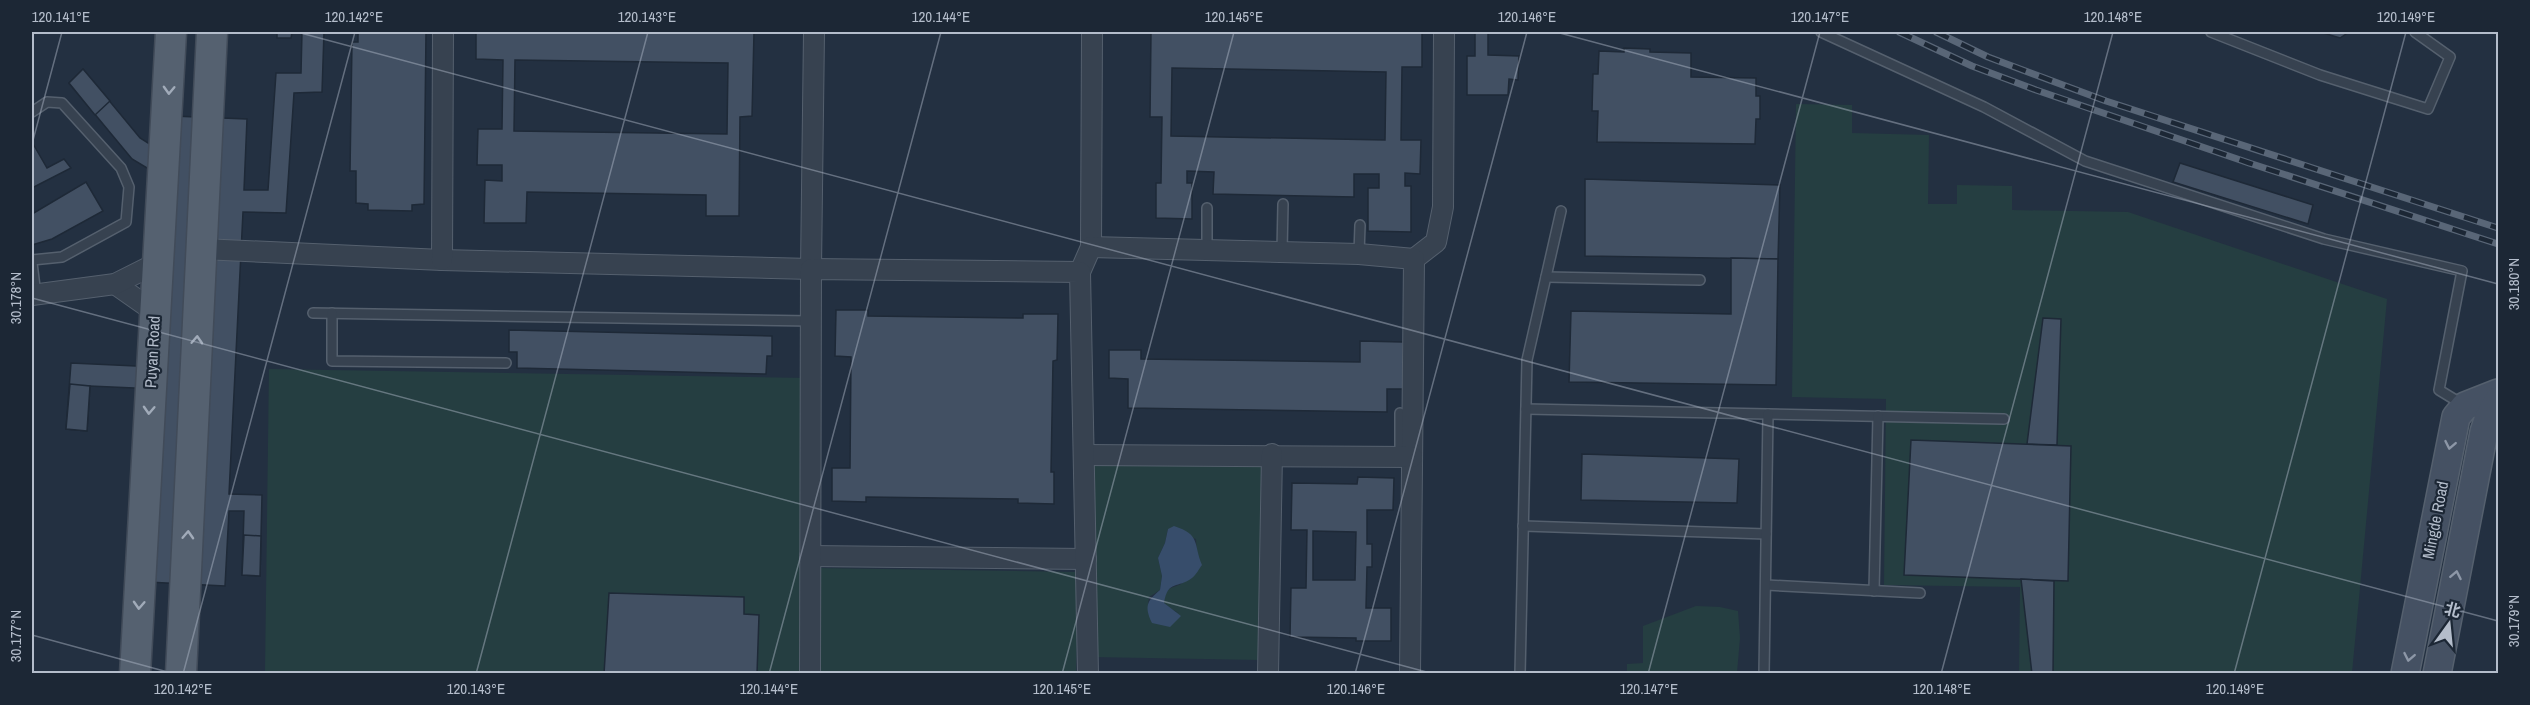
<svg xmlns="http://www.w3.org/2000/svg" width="2530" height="705" viewBox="0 0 2530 705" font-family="'Archivo Narrow','Noto Sans SC',sans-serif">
<rect width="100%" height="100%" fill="#233041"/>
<g fill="#253e41" fill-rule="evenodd">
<path d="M1796 104 1852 105V133L1929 135 1928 204H1957V185L2012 186V210L2128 212 2387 299 2352 673H2019L2020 587 1884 585 1886 399 1792 397Z"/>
<path d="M269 369 806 378 802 673 265 674Z"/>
<path d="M1093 460 1265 463 1262 660 1090 657ZM1168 529 1196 539 1197 556 1200 561C1195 567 1190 577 1184 582 1171 591 1168 583 1163 602L1169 608 1179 613 1148 604 1149 597 1160 590 1162 576 1158 558 1165 543Z"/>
<path d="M816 568 1078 572 1076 673 815 674Z"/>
<path d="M1696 606 1720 607 1738 611 1740 638 1737 673H1627V664L1643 663V626Z"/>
</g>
<path fill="#374d6b" d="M1174 526C1201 535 1193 543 1202 565 1199 569 1196 575 1192 578 1178 589 1168 579 1164 603L1181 616 1170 627 1152 623C1144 606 1147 601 1160 590L1162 576 1158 558 1165 543 1168 529Z"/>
<g fill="#425063" stroke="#1e2937" stroke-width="1.5" fill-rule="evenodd">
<path d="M277 32H292L291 38H277Z"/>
<path d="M302 32H324L322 92 294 93 286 213 243 212 229 494 262 495 260 576 242 575 244 511H229L225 586 147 582 156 389 90 386 87 431 66 429 71 363 157 367 167 180 132 159 69 83 83 69 140 138 170 157 172 116 247 119 244 190H268L276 73H301Z"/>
<path d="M358 32H426L424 204 412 205V211L368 210V204L356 203V171H350L352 42H358Z"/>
<path d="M476 32H754L752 116 740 117 739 216H706V195L527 192 526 223H484L485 180 502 181V165H477L478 129H502L503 60 476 59ZM515 60 728 63 727 134 514 131Z"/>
<path d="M1151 32H1422V67H1402L1401 140H1421L1420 174 1405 173V186H1411V232L1368 231V188H1379V174H1354V197L1213 194 1214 172 1187 171V183H1192V219L1156 218V183H1161L1162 117H1150ZM1172 68 1386 72 1385 140 1171 136Z"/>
<path d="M1475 32H1488V55L1519 56 1518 80 1509 79 1508 95H1467V56H1475Z"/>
<path d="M2320 32H2349L2340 38Z"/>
<path d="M1624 48 1650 49V52L1691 53V77L1756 78V96H1760V119H1756L1755 144 1597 142 1598 111H1592L1593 74H1598L1599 51 1624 52Z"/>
<path d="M83 69 110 101 95 115 69 83Z"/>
<path d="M32 142 47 168 64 159 71 168 32 188Z"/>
<path d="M2180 163 2313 205 2308 224 2173 182Z"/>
<path d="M1585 179 1780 185 1778 259 1585 256Z"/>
<path d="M86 182 103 211 52 239 32 245V214Z"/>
<path d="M1731 258 1778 259 1776 385 1569 382 1571 311 1731 314Z"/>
<path d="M836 310H868V316L1023 318V314H1058L1057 360 1053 361 1051 472H1054V504L1018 503V499L866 497V502L832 501V468H850L851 357 835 356Z"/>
<path d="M2043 318 2061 319 2057 445 2027 444Z"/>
<path d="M509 330 772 336V356H767L766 374 517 368V352H509Z"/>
<path d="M1360 341 1403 342V389H1387V412L1128 408V379L1109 378V350H1141V359L1360 362Z"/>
<path d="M70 384 90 386 87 431 66 429Z"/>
<path d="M1911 440 2071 446 2068 581 1904 575Z"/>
<path d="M1582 454 1739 459 1737 503 1581 500Z"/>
<path d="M1358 477 1394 478 1393 510H1367V544H1372V567H1367L1366 608H1391V641H1356V638L1290 637 1291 588H1306L1307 530H1291L1292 483 1357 484ZM1313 531 1356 532 1355 580H1313Z"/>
<path d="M244 535 261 536 260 576 242 575Z"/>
<path d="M2021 579 2054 581 2053 674H2032Z"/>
<path d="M609 593 744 597V614L759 615 757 674H604Z"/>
</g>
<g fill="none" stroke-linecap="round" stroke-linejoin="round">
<defs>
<g id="lane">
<path d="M1821 32 1984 107 2085 161 2324 239 2462 271 2439 390 2462 404"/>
<path d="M2211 32 2320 75 2428 109 2450 57 2415 32"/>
<path d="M32 112 47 102 62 103 121 168 129 187 126 222 62 257 32 260"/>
<path d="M1207 250V208"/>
<path d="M1282 252 1283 204"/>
<path d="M1359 254 1360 225"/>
<path d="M32 263 36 295"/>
<path d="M1546 277 1700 280"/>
<path d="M313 313 811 321"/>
<path d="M332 313V361L506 363"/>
<path d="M1526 409 2004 419"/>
<path d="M1400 413V457"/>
<path d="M1523 526 1766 534"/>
<path d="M1766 585 1920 593"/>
<path d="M1874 591 1878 416"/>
<path d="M1520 674 1527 360 1561 211"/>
<path d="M1764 674 1768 414"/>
</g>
<g id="street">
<path d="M1091 247 1092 32"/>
<path d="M202 249 442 260 811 269 814 32"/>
<path d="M1414 259 1436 242 1443 207 1444 32"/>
<path d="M442 260 443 32"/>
<path d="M1080 272 1091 247 1359 254 1414 259 1410 674"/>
<path d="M115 284 155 312"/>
<path d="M32 295 115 284 157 263"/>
<path d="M1084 455 1412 457"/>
<path d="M810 556 1086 559"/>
<path d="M810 674 811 269 1080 272 1088 674"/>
<path d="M1268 674 1272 454"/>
</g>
<g id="secondary">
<path d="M2405 674 2456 417 2465 406 2498 393"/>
<path d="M2437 674 2484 432 2489 417 2498 401"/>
</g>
<g id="primary">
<path d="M135 674 171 32"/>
<path d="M181 674 212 32"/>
</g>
</defs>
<use href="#lane" stroke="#55606e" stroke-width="12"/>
<use href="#street" stroke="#55606e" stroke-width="22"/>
<use href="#secondary" stroke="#55606e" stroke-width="30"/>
<use href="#primary" stroke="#414b59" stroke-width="33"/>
<use href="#lane" stroke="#374250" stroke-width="9"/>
<use href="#street" stroke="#374250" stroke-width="20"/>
<use href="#secondary" stroke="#455163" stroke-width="27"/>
<use href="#primary" stroke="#556170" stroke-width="30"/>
<defs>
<g id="rail">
<path d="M1899 32 1972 66 2036 90 2249 163 2498 244"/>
<path d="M1936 32 1988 57 2106 101 2498 228"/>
</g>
</defs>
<use href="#rail" stroke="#596677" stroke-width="7"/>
<use href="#rail" stroke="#1c2735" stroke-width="4.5" stroke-dasharray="14" stroke-linecap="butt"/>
</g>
<defs><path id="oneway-chevron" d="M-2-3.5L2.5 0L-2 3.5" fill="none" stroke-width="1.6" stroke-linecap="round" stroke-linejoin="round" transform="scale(1.5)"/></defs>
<g stroke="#a1abb9">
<use href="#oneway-chevron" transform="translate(169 90) rotate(92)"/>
<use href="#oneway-chevron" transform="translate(197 340) rotate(-87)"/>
<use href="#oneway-chevron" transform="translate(149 410) rotate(93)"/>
<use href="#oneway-chevron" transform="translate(188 535) rotate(-87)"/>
<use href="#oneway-chevron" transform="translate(139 605) rotate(93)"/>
</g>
<g stroke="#8d97a7">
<use href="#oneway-chevron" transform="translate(2450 445) rotate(101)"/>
<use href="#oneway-chevron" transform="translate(2456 575) rotate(-79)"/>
<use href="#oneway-chevron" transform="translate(2409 657) rotate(101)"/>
</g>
<path fill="none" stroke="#b4bdcb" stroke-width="1.5" stroke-opacity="0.45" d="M297 32 2498 621M1556 32 2498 284M32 144 62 32M32 298 1434 674M32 635 175 674M183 674 355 32M476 674 648 32M769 674 941 32M1062 674 1234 32M1355 674 1527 32M1648 674 1820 32M1941 674 2113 32M2234 674 2406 32"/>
<g text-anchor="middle" stroke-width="4.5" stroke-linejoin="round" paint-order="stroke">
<g font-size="16" fill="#b4bdcb" stroke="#1c2735">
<text transform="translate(152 352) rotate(-87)" y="6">Puyan Road</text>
<text transform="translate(2435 520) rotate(-79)" y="6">Mingde Road</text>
</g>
</g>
<rect width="2530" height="705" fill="none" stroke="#1c2735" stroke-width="66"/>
<g transform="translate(2449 624) rotate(15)" stroke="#1c2735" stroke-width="4.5" paint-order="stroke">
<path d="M0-4.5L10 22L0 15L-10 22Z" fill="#b4bdcb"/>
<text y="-9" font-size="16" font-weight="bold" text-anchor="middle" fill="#b4bdcb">北</text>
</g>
<rect x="33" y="33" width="2464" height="639" fill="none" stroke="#b4bdcb" stroke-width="2"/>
<g font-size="15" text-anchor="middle" fill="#b4bdcb">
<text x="61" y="22">120.141°E</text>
<text x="354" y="22">120.142°E</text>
<text x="647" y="22">120.143°E</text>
<text x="941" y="22">120.144°E</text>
<text x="1234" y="22">120.145°E</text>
<text x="1527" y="22">120.146°E</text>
<text x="1820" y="22">120.147°E</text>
<text x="2113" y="22">120.148°E</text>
<text x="2406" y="22">120.149°E</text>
<text transform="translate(2514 284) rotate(-90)" y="5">30.180°N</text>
<text transform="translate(16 298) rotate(-90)" y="5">30.178°N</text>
<text transform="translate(2514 621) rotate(-90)" y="5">30.179°N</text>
<text transform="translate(16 636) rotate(-90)" y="5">30.177°N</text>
<text x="183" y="694">120.142°E</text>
<text x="476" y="694">120.143°E</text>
<text x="769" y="694">120.144°E</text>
<text x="1062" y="694">120.145°E</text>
<text x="1356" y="694">120.146°E</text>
<text x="1649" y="694">120.147°E</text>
<text x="1942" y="694">120.148°E</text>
<text x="2235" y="694">120.149°E</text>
</g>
</svg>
